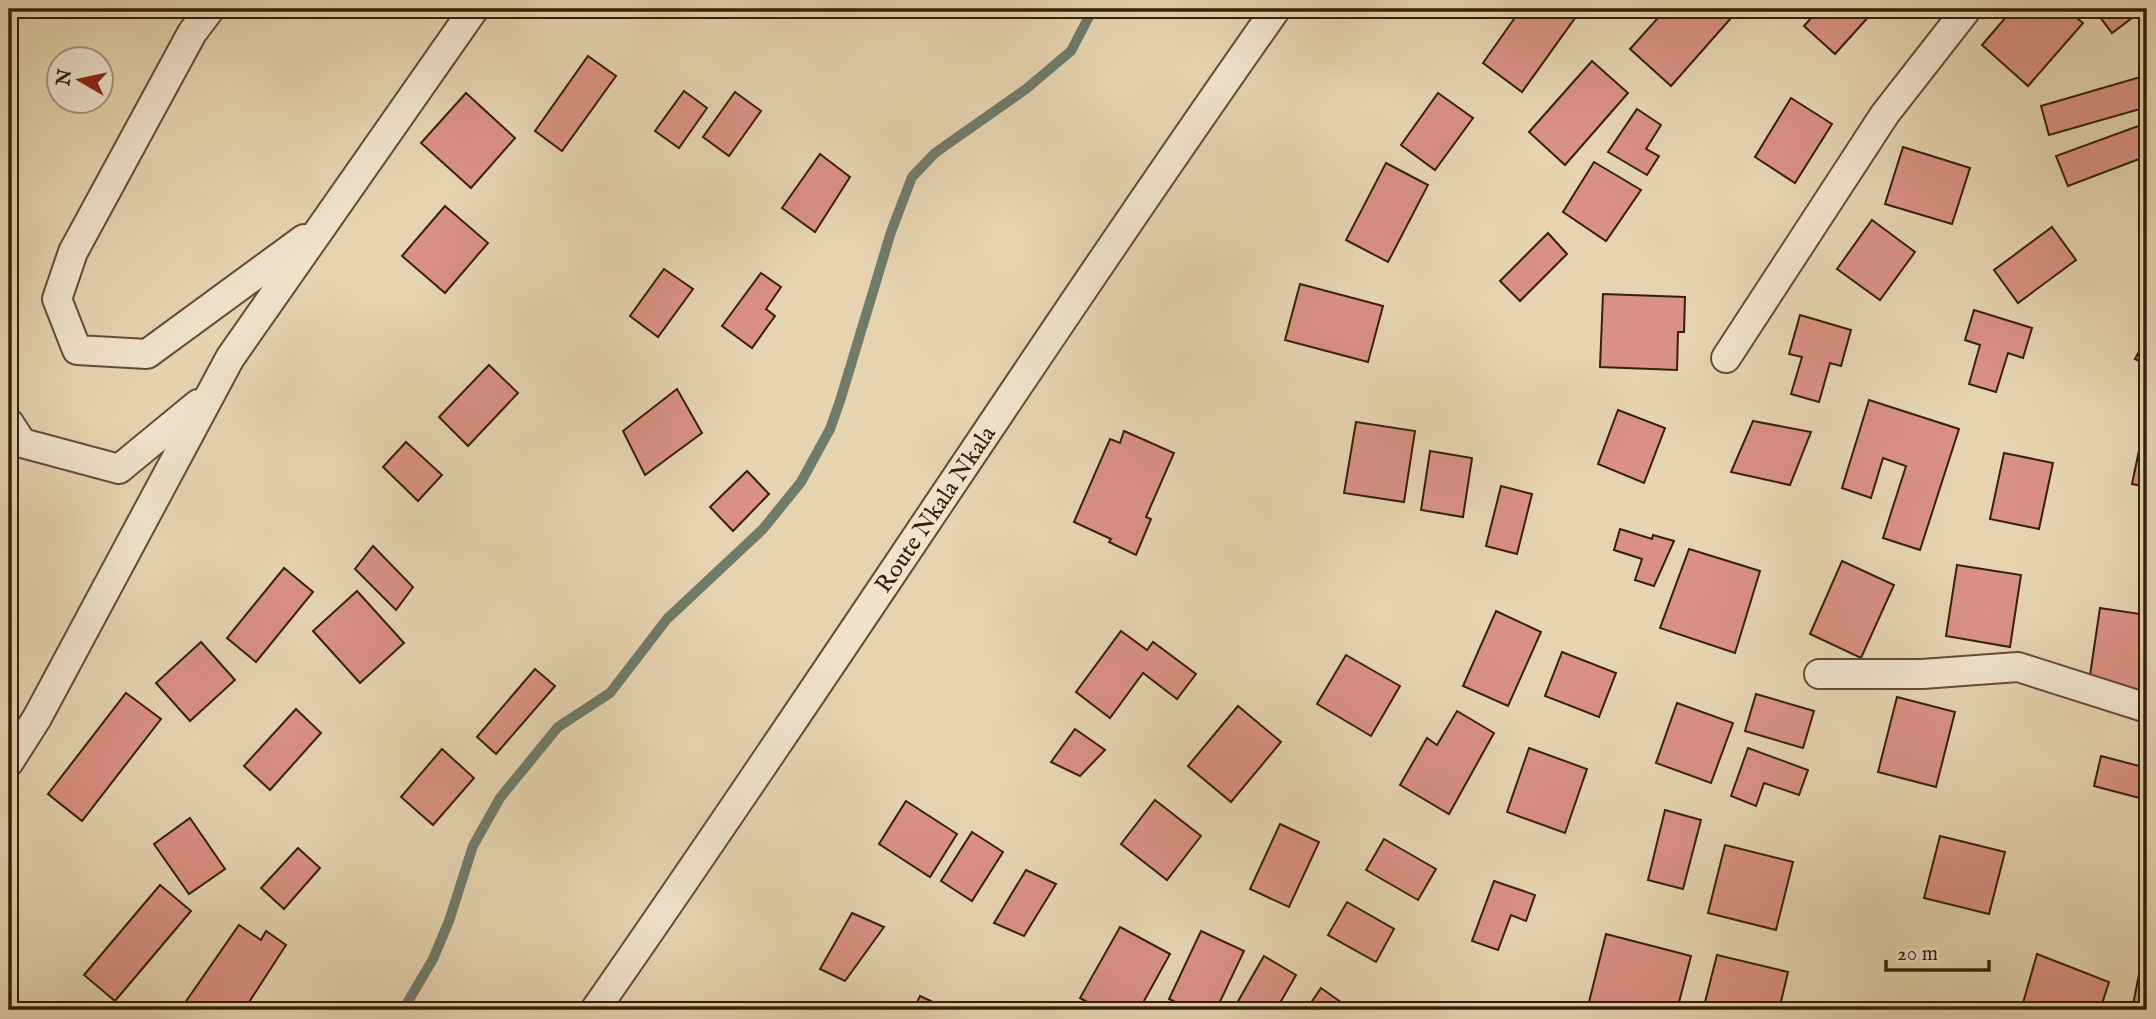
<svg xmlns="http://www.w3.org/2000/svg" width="2156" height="1019" viewBox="0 0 2156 1019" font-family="'IM FELL English',serif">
<rect width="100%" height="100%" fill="#e6d4b0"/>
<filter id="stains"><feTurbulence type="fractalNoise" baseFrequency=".00286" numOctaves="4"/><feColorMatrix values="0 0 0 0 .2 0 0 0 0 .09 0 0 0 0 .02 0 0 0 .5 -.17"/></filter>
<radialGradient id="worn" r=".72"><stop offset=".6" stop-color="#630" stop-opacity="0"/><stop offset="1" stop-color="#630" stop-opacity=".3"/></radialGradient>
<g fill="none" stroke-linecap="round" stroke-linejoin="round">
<path stroke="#707b6a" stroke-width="10" d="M403 1010 433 959 449 921 473 846 500 798 558 727 610 693 667 619 763 529 801 482 830 429 840 401 891 232 912 177 935 153 1026 89 1071 51 1093 9"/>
</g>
<g fill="#d99185" stroke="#37200b" stroke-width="2">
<path d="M1521 9H1576L1580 11 1522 92 1483 63Z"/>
<path d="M1666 9H1739L1671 86 1630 49Z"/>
<path d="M1819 9H1865L1871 14 1835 54 1804 26Z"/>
<path d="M2013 9H2066L2083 23 2028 86 1982 45Z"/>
<path d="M2094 9H2144L2112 33Z"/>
<path d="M588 56 616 76 562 151 535 131Z"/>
<path d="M1592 61 1628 93 1565 165 1529 132Z"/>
<path d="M2147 75V107L2049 135 2041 106Z"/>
<path d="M684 91 707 108 679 148 655 131Z"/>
<path d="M735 92 761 111 729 156 703 137Z"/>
<path d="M466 93 515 138 471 188 421 143Z"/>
<path d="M1438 93 1473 118 1435 170 1401 145Z"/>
<path d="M1791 98 1832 124 1795 183 1755 157Z"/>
<path d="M1637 109 1661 125 1646 149 1659 156 1647 175 1608 152Z"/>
<path d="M2141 125 2147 141V156L2068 186 2056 156Z"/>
<path d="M1903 147 1970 168 1952 224 1885 204Z"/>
<path d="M820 154 850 177 815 232 782 208Z"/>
<path d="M1594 162 1641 190 1606 241 1563 212Z"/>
<path d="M1386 163 1428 185 1388 262 1346 240Z"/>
<path d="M445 206 488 243 445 293 402 256Z"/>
<path d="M1872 220 1915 252 1880 300 1837 269Z"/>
<path d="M2052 227 2076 260 2018 303 1994 270Z"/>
<path d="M1548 233 1567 254 1520 301 1500 281Z"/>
<path d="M2144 235 2147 236V298H2140Z"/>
<path d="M664 269 693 289 658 337 630 316Z"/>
<path d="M761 273 781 287 766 309 775 316 752 348 722 326Z"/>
<path d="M1300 284 1383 306 1368 362 1285 340Z"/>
<path d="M1603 294 1685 297 1684 332H1678L1677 370 1600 367Z"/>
<path d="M1974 310 2032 328 2023 358 2008 353 1996 392 1969 384 1980 345 1965 340Z"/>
<path d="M1800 315 1851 330 1841 366 1830 363 1819 402 1791 394 1802 357 1789 354Z"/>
<path d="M2147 336V365L2135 359Z"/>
<path d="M489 365 518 393 468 446 439 417Z"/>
<path d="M677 389 702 433 645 475 623 431Z"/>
<path d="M1869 400 1959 429 1920 550 1883 538 1906 466 1883 458 1871 498 1842 488Z"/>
<path d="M1618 410 1665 428 1644 483 1598 464Z"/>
<path d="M2147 412V487L2132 484Z"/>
<path d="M1753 421 1811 432 1790 485 1731 472Z"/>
<path d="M1356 422 1415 431 1404 502 1344 493Z"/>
<path d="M1124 431 1174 453 1146 517 1151 519 1136 555 1109 542 1111 539 1074 522 1110 439 1120 443Z"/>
<path d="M406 442 442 475 418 501 383 467Z"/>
<path d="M1430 451 1472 458 1463 517 1421 510Z"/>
<path d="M2004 453 2053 463 2039 529 1990 519Z"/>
<path d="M747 471 769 494 733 531 710 507Z"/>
<path d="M1501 486 1532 494 1517 554 1486 546Z"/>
<path d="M1620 529 1652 539 1653 535 1674 541 1654 586 1635 580 1642 559 1614 550Z"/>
<path d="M373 546 413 587 396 610 355 569Z"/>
<path d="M1689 549 1760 571 1735 653 1660 628Z"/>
<path d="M1842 561 1894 585 1861 658 1810 634Z"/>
<path d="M1957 565 2021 575 2010 647 1946 636Z"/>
<path d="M284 568 313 592 256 662 227 638Z"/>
<path d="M357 591 404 643 360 683 313 631Z"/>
<path d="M2100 608 2147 615V694L2089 682Z"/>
<path d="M1496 611 1541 632 1508 706 1463 686Z"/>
<path d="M1121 631 1147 650 1153 642 1196 674 1177 699 1143 673 1110 718 1076 692Z"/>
<path d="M201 642 235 680 190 721 156 683Z"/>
<path d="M1562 652 1616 673 1599 717 1545 696Z"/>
<path d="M1346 655 1400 686 1371 736 1317 704Z"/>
<path d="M535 669 555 686 496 754 477 737Z"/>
<path d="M126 693 161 719 82 821 48 794Z"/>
<path d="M1756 694 1814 711 1803 748 1745 731Z"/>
<path d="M1897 697 1955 712 1936 787 1878 772Z"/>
<path d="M1677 703 1733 723 1711 783 1656 763Z"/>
<path d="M1238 706 1281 742 1231 802 1188 766Z"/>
<path d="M296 709 321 733 270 790 244 766Z"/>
<path d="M1457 711 1494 733 1449 814 1400 785 1427 738 1437 745Z"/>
<path d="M1075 729 1105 750 1080 776 1051 762Z"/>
<path d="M1529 748 1587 769 1565 833 1507 812Z"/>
<path d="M1748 748 1808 770 1799 795 1764 783 1756 806 1731 796Z"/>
<path d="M442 749 474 778 433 825 401 797Z"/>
<path d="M2101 756 2147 768V800L2094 786Z"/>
<path d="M1155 800 1201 836 1167 880 1121 844Z"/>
<path d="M906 801 957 834 930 877 879 844Z"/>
<path d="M1665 810 1701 820 1683 889 1648 880Z"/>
<path d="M190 818 225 869 189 894 154 844Z"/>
<path d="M1280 824 1319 842 1289 907 1250 889Z"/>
<path d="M972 832 1003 852 972 901 941 881Z"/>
<path d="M1940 836 2005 852 1989 914 1924 898Z"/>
<path d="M1384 839 1436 869 1418 900 1366 870Z"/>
<path d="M1725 845 1793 862 1776 930 1708 913Z"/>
<path d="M298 848 320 868 284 909 261 888Z"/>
<path d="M1026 870 1056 884 1024 936 994 923Z"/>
<path d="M1494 881 1535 895 1526 921 1511 915 1498 950 1472 941Z"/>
<path d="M160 885 191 911 115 1001 84 975Z"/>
<path d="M1347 902 1394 929 1376 962 1328 935Z"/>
<path d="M852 913 884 927 845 981 820 969Z"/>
<path d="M239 925 261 940 266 931 286 945 244 1010H180Z"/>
<path d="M1120 927 1170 954 1139 1010H1102L1080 998Z"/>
<path d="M1201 931 1244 951 1216 1010H1192L1169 999Z"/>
<path d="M1606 934 1691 956 1677 1010H1587Z"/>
<path d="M2037 954 2109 982 2100 1010H2021Z"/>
<path d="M1717 955 1788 972 1779 1010H1703Z"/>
<path d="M1264 956 1296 975 1276 1010H1233Z"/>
<path d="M2140 969 2147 971V1010H2132Z"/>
<path d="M1321 988 1352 1010H1306Z"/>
<path d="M920 996 950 1010H913Z"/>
</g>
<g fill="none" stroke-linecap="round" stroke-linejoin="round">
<defs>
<g id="street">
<path d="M210 9 192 33 73 252 57 299 77 350 147 354 304 239"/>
<path d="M1726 358 1885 114 1967 9"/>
<path d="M9 423 22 443 119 469 198 404"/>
<path d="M1819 674H1922L2018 667 2147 708"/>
<path d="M9 762 37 718 230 358 474 9"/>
<path d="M595 1010C826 679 1044 339 1276 9"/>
</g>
</defs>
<use href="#street" stroke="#634d34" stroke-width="32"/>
<use href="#street" stroke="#efe3cc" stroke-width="28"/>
</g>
<g text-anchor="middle" stroke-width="6" stroke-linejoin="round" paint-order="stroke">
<g font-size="24" fill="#37200b" stroke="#efe3cc">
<text transform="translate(935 509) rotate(-56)" y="8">Route Nkala Nkala</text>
</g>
</g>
<rect width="2156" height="1019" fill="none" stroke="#e6d4b0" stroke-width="35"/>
<rect x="10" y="10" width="2135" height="998" fill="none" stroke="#37200b" stroke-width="3.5"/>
<rect x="18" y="18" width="2121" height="984" fill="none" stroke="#37200b" stroke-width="2"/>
<g transform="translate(80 80) rotate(279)"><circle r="33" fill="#efe3cc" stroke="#a5957f" stroke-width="2"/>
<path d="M0-5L12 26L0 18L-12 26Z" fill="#8f2418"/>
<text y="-10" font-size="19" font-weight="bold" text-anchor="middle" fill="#37200b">N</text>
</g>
<path d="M1886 960v10h103v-10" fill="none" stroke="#37200b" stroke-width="3.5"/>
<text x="1897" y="960" font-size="21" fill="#37200b" stroke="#efe3cc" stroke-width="5" paint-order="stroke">20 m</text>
<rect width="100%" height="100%" filter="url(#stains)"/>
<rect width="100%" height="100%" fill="url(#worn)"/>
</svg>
